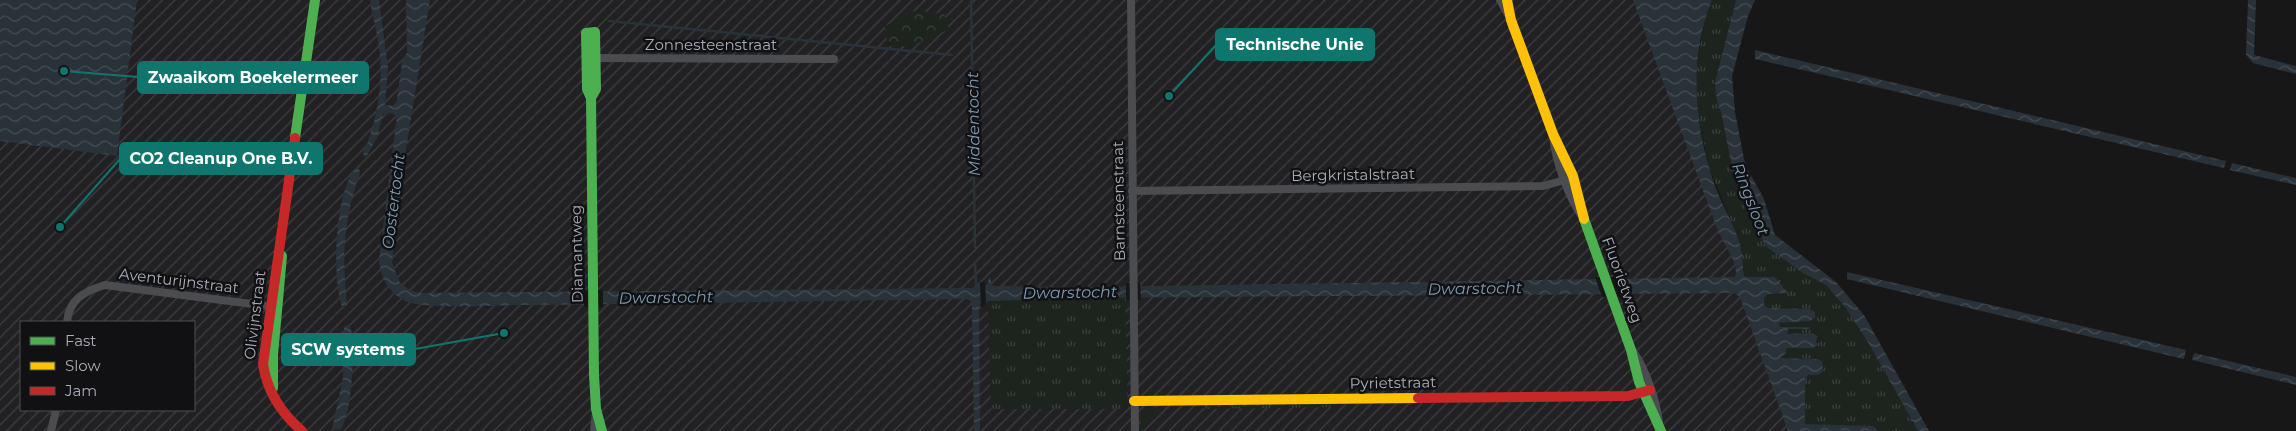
<svg xmlns="http://www.w3.org/2000/svg" width="2296" height="431" viewBox="0 0 2296 431" font-family="Montserrat,sans-serif">
<defs>
<pattern id="industrial-furrows" width="10" height="10" patternUnits="userSpaceOnUse" patternTransform="scale(1.25)"><rect width="10" height="10" fill="#212123"/><path d="M-1 1l2-2M0 10L10 0M9 11l2-2" fill="none" stroke="#3e3f41"/></pattern>
<pattern id="grass-tufts" width="24" height="20" patternUnits="userSpaceOnUse" patternTransform="scale(1.25)"><rect width="24" height="20" fill="#1d241e"/><path d="M3 7l-1-3M5 7V3M7 7l1-3M15 17l-1-3M17 17v-4M19 17l1-3" fill="none" stroke="#3b413d"/></pattern>
<pattern id="forest-crowns" width="20" height="18" patternUnits="userSpaceOnUse" patternTransform="scale(1.25)"><rect width="20" height="18" fill="#1d241e"/><path d="M2 6a3 3 0 1 1 6 0M12 15a3 3 0 1 1 6 0" fill="none" stroke="#3b413d"/></pattern>
<pattern id="water-waves" width="16" height="10" patternUnits="userSpaceOnUse" patternTransform="scale(1.25)"><rect width="16" height="10" fill="#2a3239"/><path d="M0 5q4-4 8 0t8 0" fill="none" stroke="#464d54"/></pattern>
</defs>
<rect width="100%" height="100%" fill="#171717"/>
<path fill="url(#industrial-furrows)" fill-rule="evenodd" d="M0 0H1643L1796 431H0ZM21 322H194V410H21Z"/>
<g fill="url(#grass-tufts)">
<path d="M1712 0H1736L1715 82 1717 102 1721 112 1733 172 1753 207 1757 233 1768 248 1803 273 1826 285 1845 307 1869 344 1918 431H1879V429L1805 424V379L1808 375H1818L1817 359 1780 358 1785 353 1786 348 1814 346 1818 343 1816 340 1819 338 1811 333 1787 334V329H1809V327H1780L1779 323 1810 321 1809 309 1768 308 1764 305 1763 298 1768 294 1788 293 1775 277H1745L1736 232 1710 170 1695 102V84L1700 46 1706 17Z"/>
<path d="M1125 297 1128 409H991L988 302 1013 299Z"/>
<path d="M1334 404 1336 407 1204 409V407Z"/>
<path d="M1160 406 1161 408 1144 425V431H1140C1139 416 1146 409 1160 406Z"/>
</g>
<path fill="url(#forest-crowns)" d="M916 11 944 14 949 29 912 46H889L885 33V26L896 21 902 14Z"/>
<g fill="url(#water-waves)">
<path d="M0 0H137L117 156 0 141Z"/>
<path d="M370 0H379L388 68 385 105 396 106 402 63 407 52 406 0H430L403 168 392 263 400 283 411 291 420 293 973 288 978 284 987 285 989 278H991V285L994 286 1088 287 1735 277C1740 265 1723 243 1718 231L1633 0H1712C1688 60 1694 125 1715 186 1722 206 1735 224 1740 245 1743 255 1742 265 1744 275L1745 277H1775L1788 293 1768 294 1764 298V305L1768 308 1809 309 1815 312V318L1810 321 1779 323 1780 327H1809L1810 329H1788L1787 334 1811 333 1818 336 1816 342 1818 344 1813 348H1786V353L1780 358 1817 359 1822 361 1823 371 1818 375H1808L1805 379V424L1873 426 1879 431H1788L1740 297 1734 293 1088 298 987 301 979 305 980 431H974L972 303 968 299C819 301 669 304 519 305 496 305 420 310 403 300 388 292 380 275 379 260L397 116 391 113 383 114 377 138 366 157 363 154C377 121 384 82 379 46 377 31 372 16 370 0Z"/>
<path d="M1736 0H1755L1748 16 1732 76 1735 112 1744 159 1748 170 1764 199 1775 235 1836 282 1864 315 1929 431H1918L1869 344 1845 307 1826 285 1803 273 1768 248 1757 233 1753 207 1733 172 1721 112 1717 102 1715 82Z"/>
<path d="M2248 0H2256L2254 55 2296 66V74L2253 63 2246 55Z"/>
<path d="M1755 50 2226 161 2224 168 1755 59Z"/>
<path d="M2232 163 2296 178V185L2230 170Z"/>
<path d="M356 168 360 170V173C343 221 342 255 347 305L343 309C331 282 335 189 356 168Z"/>
<path d="M1847 272 2186 350 2184 359 1847 279Z"/>
<path d="M349 324C357 338 352 419 340 430L332 429 343 379 344 327Z"/>
<path d="M2194 353 2296 377V385L2192 360Z"/>
</g>
<g fill="#171717">
<path d="M1595 277H1615L1622 297H1602Z"/>
<path d="M980 282H985L986 304 981 308Z"/>
<path d="M1126 283H1140L1141 300H1126Z"/>
<rect x="584" y="290" width="19" height="17"/>
</g>
<g fill="none" stroke-linecap="round" stroke-linejoin="round">
<g stroke="#2a3239" stroke-width="2.5">
<path d="M971 0 975 247"/>
<path d="M609 21 952 55"/>
<path d="M975 262 976 287"/>
</g>
<g stroke="#4b4c50" stroke-width="8">
<path d="M1131 0 1135 431"/>
<path d="M1500 0 1509 16"/>
<path d="M591 58 834 59"/>
<path d="M1553 138C1557 165 1568 196 1583 218"/>
<path d="M1132 191 1543 186 1572 178"/>
<path d="M67 322C69 299 85 291 105 285L276 307"/>
<path d="M1633 351C1646 370 1656 399 1659 422"/>
<path d="M51 431 56 410"/>
<path d="M594 431 596 411"/>
</g>
<g stroke="#4caf50" stroke-width="10">
<path d="M591 98 596 89 595 32 586 33 587 89 591 98 594 375 596 409 602 431"/>
<path d="M295 138 315 0"/>
<path d="M1584 219 1631 350 1639 382 1661 431"/>
<path d="M273 388V355L282 256"/>
</g>
<g stroke="#ffc107" stroke-width="10">
<path d="M1507 0 1511 20 1553 134 1573 176 1584 219"/>
<path d="M1134 401 1418 398"/>
</g>
<g stroke="#c62828" stroke-width="10">
<path d="M295 138 263 364C267 391 281 413 302 431"/>
<path d="M1418 398 1628 396 1650 390"/>
</g>
</g>
<g text-anchor="middle" stroke-width="5" stroke-linejoin="round" paint-order="stroke">
<g font-size="15" fill="#a8adb8" stroke="#111113">
<text x="711" y="50">Zonnesteenstraat</text>
<text transform="translate(1353 175) rotate(-1)" y="5">Bergkristalstraat</text>
<text transform="translate(1119 201) rotate(-91)" y="5">Barnsteenstraat</text>
<text transform="translate(577 254) rotate(-91)" y="5">Diamantweg</text>
<text transform="translate(1622 280) rotate(70)" y="5">Fluorietweg</text>
<text transform="translate(179 281) rotate(7)" y="5">Aventurijnstraat</text>
<text transform="translate(255 315) rotate(-83)" y="5">Olivijnstraat</text>
<text transform="translate(1393 383) rotate(-1)" y="5">Pyrietstraat</text>
</g>
<g font-size="16" font-style="italic" fill="#7f9bb3" stroke="#111113">
<text transform="translate(973 124) rotate(-91)" y="6">Middentocht</text>
<text transform="translate(1751 199) rotate(69)" y="6">Ringsloot</text>
<text transform="translate(393 201) rotate(-83)" y="6">Oostertocht</text>
<text transform="translate(1475 288) rotate(-1)" y="6">Dwarstocht</text>
<text transform="translate(1070 292) rotate(-1)" y="6">Dwarstocht</text>
<text transform="translate(666 297) rotate(-1)" y="6">Dwarstocht</text>
</g>
</g>
<path fill="none" stroke="#0f766e" stroke-width="2" d="M1169 96L1216 45M64 71L138 77M60 227L120 159M504 333L415 349"/>
<g fill="#0f766e" stroke="#111113" stroke-width="2">
<circle cx="1169" cy="96" r="5"/>
<circle cx="64" cy="71" r="5"/>
<circle cx="60" cy="227" r="5"/>
<circle cx="504" cy="333" r="5"/>
</g>
<g fill="#0f766e" stroke="#0f766e" stroke-width="2">
<rect x="1216" y="29" width="158" height="31" rx="5"/>
<rect x="138" y="62" width="230" height="31" rx="5"/>
<rect x="120" y="143" width="202" height="31" rx="5"/>
<rect x="282" y="334" width="133" height="31" rx="5"/>
</g>
<g font-size="16" text-anchor="middle" font-weight="bold" fill="#fff">
<text x="1295" y="50">Technische Unie</text>
<text x="253" y="83">Zwaaikom Boekelermeer</text>
<text x="221" y="164">CO2 Cleanup One B.V.</text>
<text x="348" y="355">SCW systems</text>
</g>
<rect x="20" y="321" width="175" height="90" fill="#111113" stroke="#4d4f55"/>
<rect x="30" y="337" width="25" height="8" fill="#4caf50" stroke="#4d4f55"/>
<text x="65" y="346" font-size="15" fill="#a8adb8">Fast</text>
<rect x="30" y="362" width="25" height="8" fill="#ffc107" stroke="#4d4f55"/>
<text x="65" y="371" font-size="15" fill="#a8adb8">Slow</text>
<rect x="30" y="387" width="25" height="8" fill="#c62828" stroke="#4d4f55"/>
<text x="65" y="396" font-size="15" fill="#a8adb8">Jam</text>
</svg>
